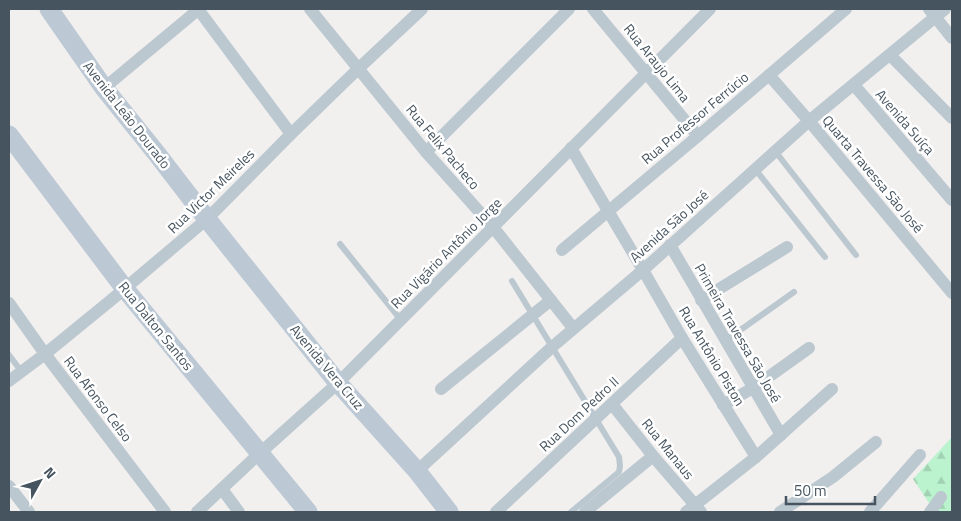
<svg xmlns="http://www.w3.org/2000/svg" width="961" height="521" viewBox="0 0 961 521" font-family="'Titillium Web',sans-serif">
<defs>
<pattern id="forest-firs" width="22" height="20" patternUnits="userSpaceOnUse" patternTransform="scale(1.25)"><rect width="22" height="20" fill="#bbf3ce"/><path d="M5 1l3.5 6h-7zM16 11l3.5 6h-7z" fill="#a2d2b3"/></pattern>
</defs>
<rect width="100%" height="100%" fill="#f2efef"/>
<path fill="url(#forest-firs)" d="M952 437V512H935L913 479Z"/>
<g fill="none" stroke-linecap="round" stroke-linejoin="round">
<g stroke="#bcc8d0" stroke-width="6">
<path d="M775 151 856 255"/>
<path d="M755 169 825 257"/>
<path d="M340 244 401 320"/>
<path d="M512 281 619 457 620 466 619 472 571 512"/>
<path d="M725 341 794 292"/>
<path d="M9 355 21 371"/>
</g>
<g stroke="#bcc8d0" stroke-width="12">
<path d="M198 9 291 134"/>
<path d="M310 9 426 152 493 227 573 328"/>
<path d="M593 9 698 136"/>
<path d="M929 9 952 38"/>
<path d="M890 55 952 118"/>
<path d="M769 75 809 121 952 293"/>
<path d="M854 85 952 200"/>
<path d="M104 88 199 9"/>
<path d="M571 148 643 270 682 338 756 457"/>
<path d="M426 152 569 9"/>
<path d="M670 245 781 435"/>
<path d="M562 250 698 136 846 9"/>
<path d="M701 300 787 247"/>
<path d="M9 303 45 354 165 512"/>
<path d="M9 381 45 354 110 301 207 219 291 134 359 68 422 9"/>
<path d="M441 389 551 300"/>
<path d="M612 404 653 456 701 512"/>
<path d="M723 405 753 388 809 348"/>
<path d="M417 471 552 347 643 270 809 121 945 9"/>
<path d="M9 486 29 512"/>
<path d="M222 489 239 512"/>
<path d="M197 512 260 453 338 383 710 9"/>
<path d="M496 512 682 338"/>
<path d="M585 512 653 456"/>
<path d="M686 512 756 457 832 389"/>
<path d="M780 512 833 477 876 442"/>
<path d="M870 512 920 455"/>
<path d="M930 512 941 497"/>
</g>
<g stroke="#bcc9d5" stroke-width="19">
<path d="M49 9 104 88 157 154 207 219 338 383 417 471 449 512"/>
<path d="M9 135 125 289 308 512"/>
</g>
</g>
<g text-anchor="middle" stroke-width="5" stroke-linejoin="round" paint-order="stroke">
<g font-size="14" fill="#46545f" stroke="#fff">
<text transform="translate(657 63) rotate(51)" y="5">Rua Araujo Lima</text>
<text transform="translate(127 115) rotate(52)" y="5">Avenida Leão Dourado</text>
<text transform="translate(695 118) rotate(-40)" y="5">Rua Professor Ferrúcio</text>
<text transform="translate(905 122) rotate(49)" y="5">Avenida Suíça</text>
<text transform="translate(443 147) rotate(50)" y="5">Rua Felix Pacheco</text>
<text transform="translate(873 174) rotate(50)" y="5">Quarta Travessa São José</text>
<text transform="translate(211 191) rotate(-44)" y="5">Rua Victor Meireles</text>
<text transform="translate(669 226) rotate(-42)" y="5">Avenida São José</text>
<text transform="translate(446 253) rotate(-45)" y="5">Rua Vigário Antônio Jorge</text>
<text transform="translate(156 326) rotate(51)" y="5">Rua Dalton Santos</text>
<text transform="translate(738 333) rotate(60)" y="5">Primeira Travessa São José</text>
<text transform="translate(712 356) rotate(59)" y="5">Rua Antônio Piston</text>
<text transform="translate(327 367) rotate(50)" y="5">Avenida Vera Cruz</text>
<text transform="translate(98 399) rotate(53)" y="5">Rua Afonso Celso</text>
<text transform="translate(579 414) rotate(-43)" y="5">Rua Dom Pedro II</text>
<text transform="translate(668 449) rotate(51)" y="5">Rua Manaus</text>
</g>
</g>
<rect width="961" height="521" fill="none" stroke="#46545f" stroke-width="20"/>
<g transform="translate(40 481) rotate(50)" stroke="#ffffff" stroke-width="4" paint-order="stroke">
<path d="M0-4L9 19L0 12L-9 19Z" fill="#46545f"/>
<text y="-8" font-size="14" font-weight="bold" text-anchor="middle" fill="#46545f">N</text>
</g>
<path d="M786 496v8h89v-8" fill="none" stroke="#46545f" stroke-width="2.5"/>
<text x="794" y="496" font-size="15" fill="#46545f" stroke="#ffffff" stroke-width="4" paint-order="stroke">50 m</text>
</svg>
